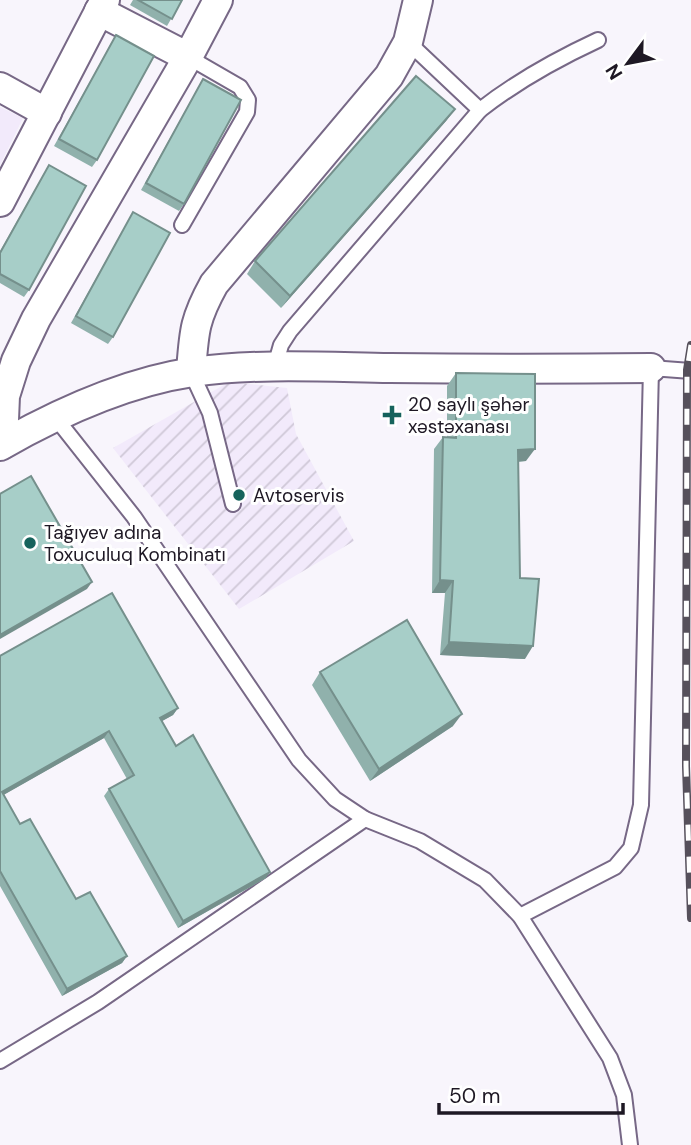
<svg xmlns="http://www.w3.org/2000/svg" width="691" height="1145" viewBox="0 0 691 1145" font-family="'DM Sans',sans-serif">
<defs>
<pattern id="industrial-furrows" width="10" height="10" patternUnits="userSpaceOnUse" patternTransform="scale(1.75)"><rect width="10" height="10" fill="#f2eafb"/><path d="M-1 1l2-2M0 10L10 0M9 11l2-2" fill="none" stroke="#cfc8d7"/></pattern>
</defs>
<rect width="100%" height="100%" fill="#f8f5fc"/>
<path fill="#f2eafb" d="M0 107 23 118 0 165Z"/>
<path fill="url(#industrial-furrows)" d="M229 382 287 388 296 434 354 541 239 609 113 448Z"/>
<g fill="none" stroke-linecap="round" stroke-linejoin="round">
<defs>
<g id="lane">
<path d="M480 110C517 81 555 60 598 40"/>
<path d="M182 225 247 112 248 100 240 87 188 57"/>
<path d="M275 366 281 345 290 331 480 110 408 42"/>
<path d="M191 372 210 413 233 504"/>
<path d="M55 417 134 517 299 760 335 799 365 819 420 841 485 880 520 916 610 1058 624 1095 630 1145"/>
<path d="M520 916 615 867 631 848 641 805 651 368 691 371"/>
<path d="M0 1061 98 1002 365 819"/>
</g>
<g id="street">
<path d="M99 11 188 57"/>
<path d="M0 87 47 113"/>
<path d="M0 202 105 0"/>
<path d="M191 372C194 332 194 320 214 284L389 76 408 42 418 0"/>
<path d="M3 444 5 396 16 361 36 319 188 57 218 0"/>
<path d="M0 446C58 413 126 382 193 372 258 363 325 367 390 368 477 369 564 369 651 368"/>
</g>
</defs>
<use href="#lane" stroke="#776886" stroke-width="18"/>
<use href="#street" stroke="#776886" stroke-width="32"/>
<use href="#lane" stroke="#fff" stroke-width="14"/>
<use href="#street" stroke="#fff" stroke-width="28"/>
<defs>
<path id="rail" d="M691 345 687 370 686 766 691 918"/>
</defs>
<use href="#rail" stroke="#56505b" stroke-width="8"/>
<use href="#rail" stroke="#fff" stroke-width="5" stroke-dasharray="16" stroke-linecap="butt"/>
</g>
<g fill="#90b1ac">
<path d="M133 0H182L167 26 130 5Z"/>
<path d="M116 35 97 160 92 167 54 146Z"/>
<path d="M203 79 184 204 179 211 141 190Z"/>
<path d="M455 109 446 121 281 308 247 274 255 261Z"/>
<path d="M49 165 29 290 24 297 0 283V251Z"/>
<path d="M133 212 113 337 108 344 71 323Z"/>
<path d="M456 373 526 461 518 462 520 578 525 659 440 655 445 593H432L434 449 443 437H447V386Z"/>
<path d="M0 656 178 708 173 715 162 721 176 746 266 878 178 928 104 796 109 789 127 779 104 738 3 795 20 824 76 899 127 956 122 963 62 996 0 886Z"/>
<path d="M320 672 453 726 370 781 312 685Z"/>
</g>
<g fill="#75908c">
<path d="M455 109 446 121 281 308 290 296Z"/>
<path d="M535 449 526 461 509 462 518 450Z"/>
<path d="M440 580 453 581 445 593H432Z"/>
<path d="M92 582 87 589 0 639V635Z"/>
<path d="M449 642 533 646 525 659 440 655Z"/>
<path d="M178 708 173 715 155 725 160 718Z"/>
<path d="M462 714 453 726 370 781 379 769Z"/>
<path d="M109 731 104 738 0 797 2 792Z"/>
<path d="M270 872 266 878 178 928 183 921Z"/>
<path d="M127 956 122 963 62 996 67 989Z"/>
</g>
<g fill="#a7cec8" stroke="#75908c" stroke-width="2">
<path d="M138 0H182L172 19Z"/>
<path d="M116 35 154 56 97 160 59 139Z"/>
<path d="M416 76 455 109 290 296 255 261Z"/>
<path d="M203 79 241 100 184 204 146 183Z"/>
<path d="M49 165 86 186 29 290 0 274V253Z"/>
<path d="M133 212 170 233 113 337 76 316Z"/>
<path d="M456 373 535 374V449L518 450 520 578 539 579 533 646 449 642 453 581 440 580 443 437 456 438Z"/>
<path d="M31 476 92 582 0 635V494Z"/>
<path d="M112 593 178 708 160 718 176 746 193 735 270 872 183 921 109 789 134 775 109 731 2 792 20 824 30 819 76 899 90 892 127 956 67 989 0 871V656Z"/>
<path d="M407 620 462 714 379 769 320 672Z"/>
</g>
<g fill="#16635c" stroke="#fff" stroke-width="2.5">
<path d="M388.5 404.5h7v7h7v7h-7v7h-7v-7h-7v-7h7z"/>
<circle cx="239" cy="495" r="7"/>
<circle cx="30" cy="543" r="7"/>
</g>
<g text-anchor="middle" stroke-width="6" stroke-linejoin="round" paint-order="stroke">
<g font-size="19" fill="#1e1824" stroke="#fff" text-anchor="start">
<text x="408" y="411">20 saylı şəhər<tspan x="408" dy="22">xəstəxanası</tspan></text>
<text x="253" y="502">Avtoservis</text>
<text x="44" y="539">Tağıyev adına<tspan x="44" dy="22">Toxuculuq Kombinatı</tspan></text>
</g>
</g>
<g transform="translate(628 63) rotate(238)" stroke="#ffffff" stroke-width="5" paint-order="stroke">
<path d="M0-5L12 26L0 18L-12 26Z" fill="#1e1824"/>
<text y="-10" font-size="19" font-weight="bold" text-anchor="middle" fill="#1e1824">N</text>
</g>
<path d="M439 1103v10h184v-10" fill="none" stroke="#1e1824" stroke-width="3.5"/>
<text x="449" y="1103" font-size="21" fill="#1e1824" stroke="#ffffff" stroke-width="5" paint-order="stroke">50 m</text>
</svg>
